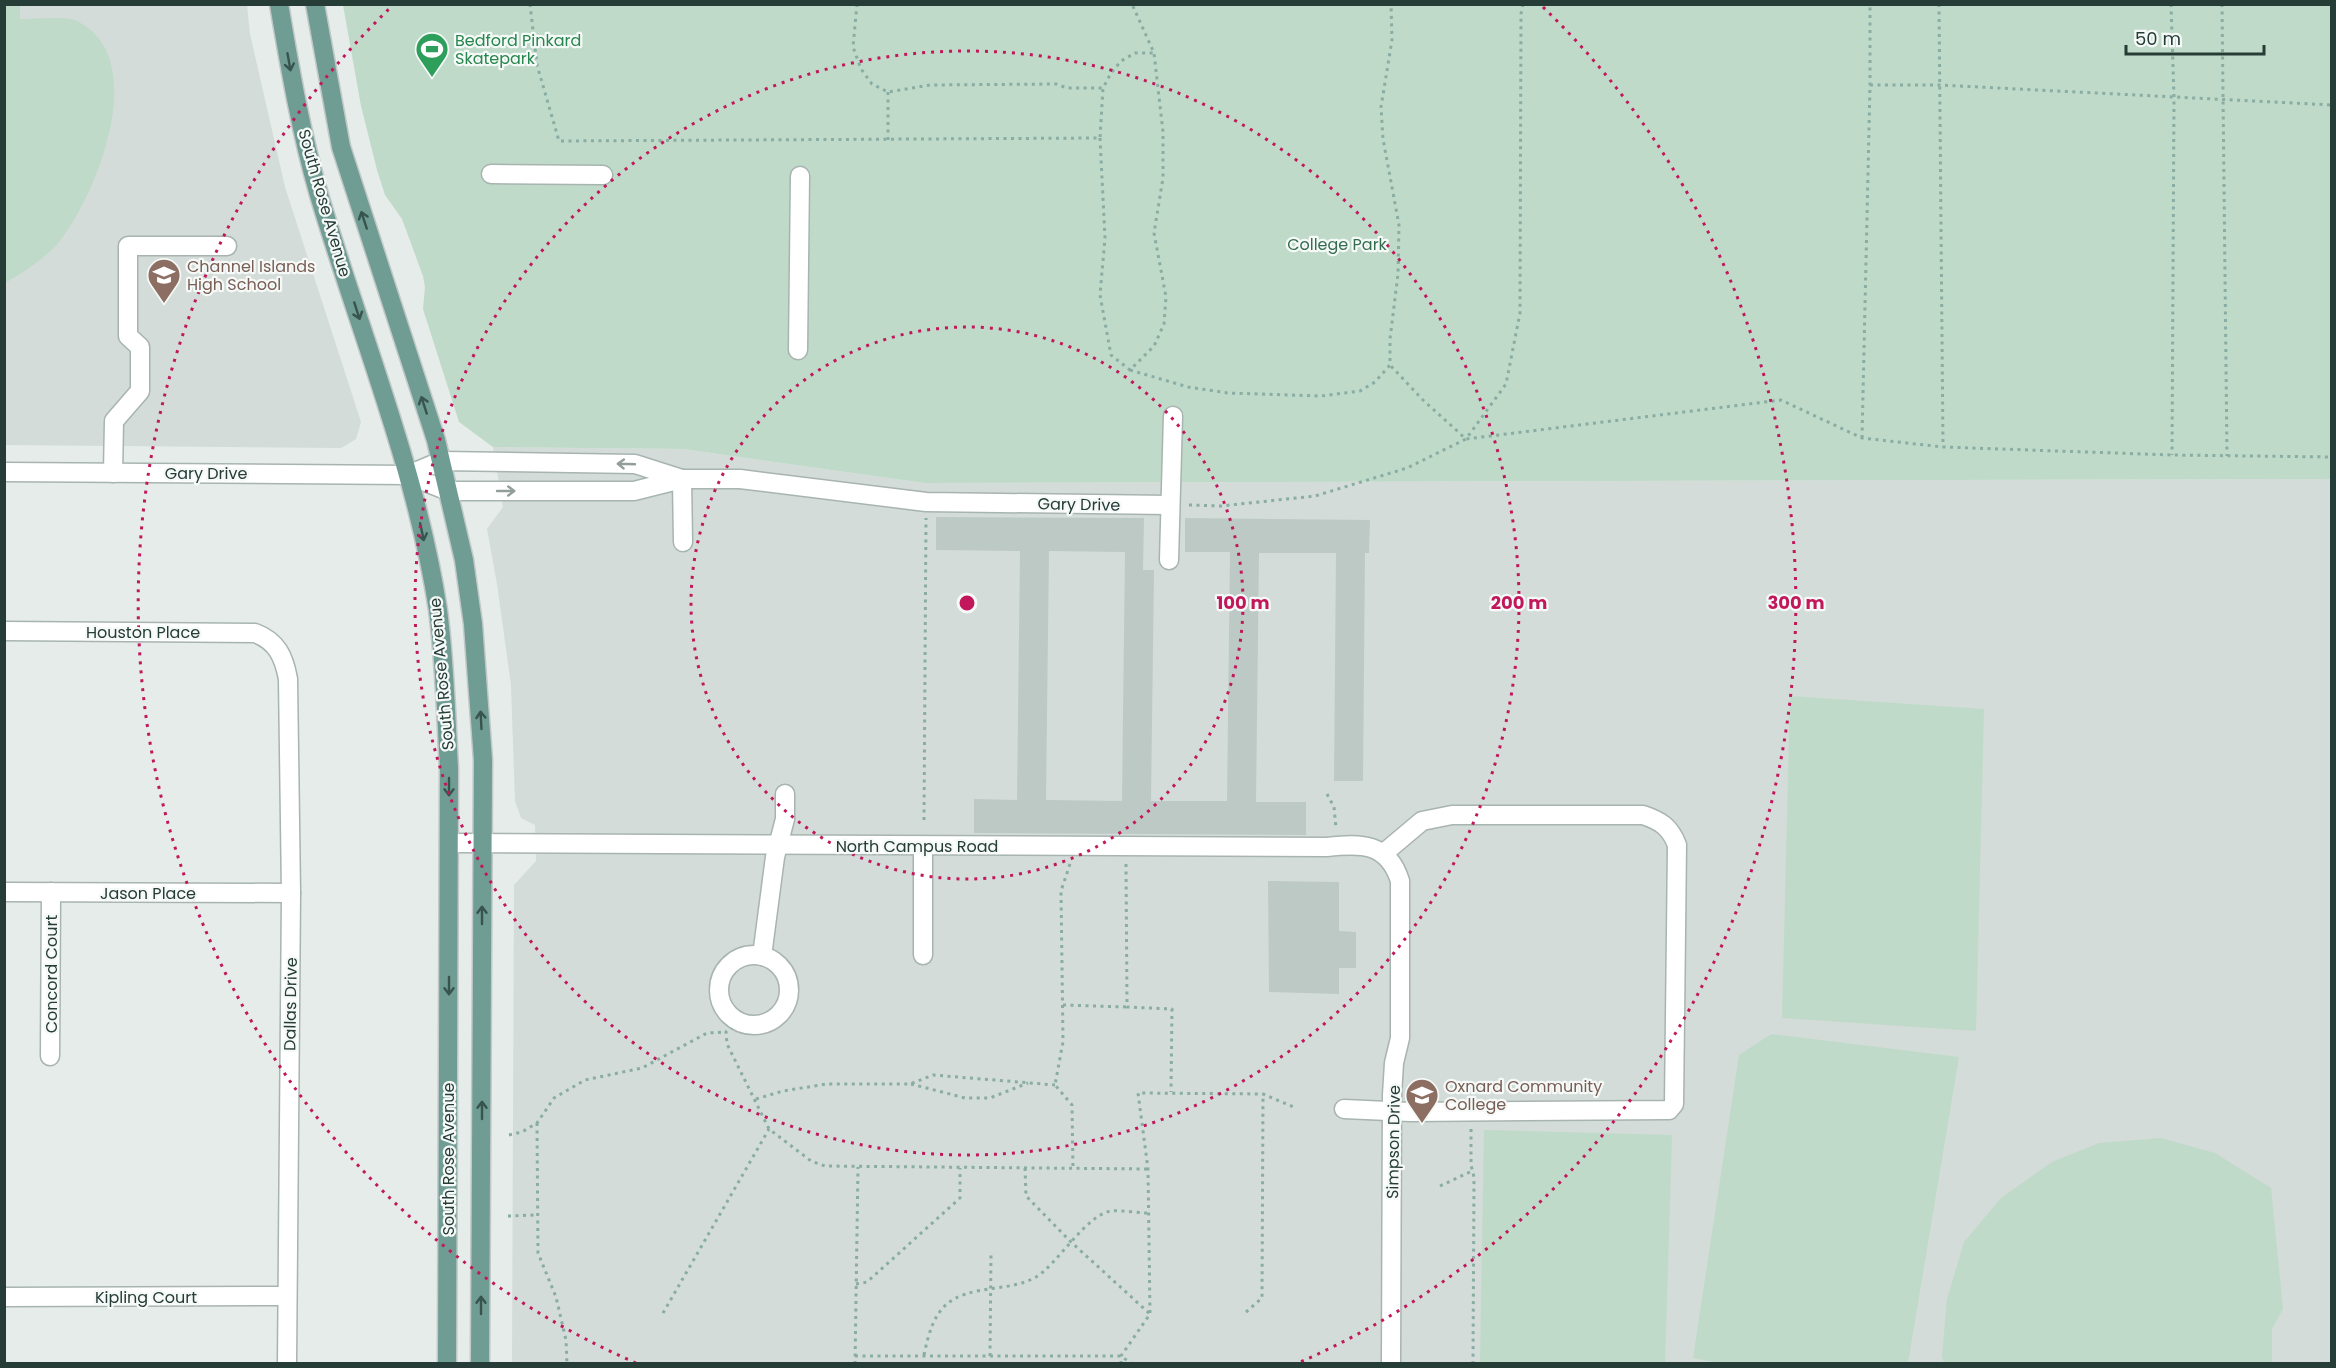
<svg xmlns="http://www.w3.org/2000/svg" width="2336" height="1368" viewBox="0 0 2336 1368" font-family="Poppins,sans-serif">
<rect width="100%" height="100%" fill="#e5ece9"/>
<g fill="#d3dcd8">
<path d="M5 5H247L250 34 285 187 361 422 356 439 341 448 5 445Z"/>
<path d="M493 447 683 449 924 483 2331 479V1363H512L514 885 536 861 535 825 521 818 515 801 511 685 497 584 487 529 503 507Z"/>
</g>
<g fill="#c0dac9">
<path d="M5 4 20 5V19C31 19 66 16 75 20 153 56 97 194 59 242 44 259 24 272 5 283Z"/>
<path d="M343 5H2331V479L924 483 683 449 493 447 459 422 423 309 425 287 423 276 402 219 385 195 377 170 361 106Z"/>
<path d="M1790 696 1984 709 1976 1031 1782 1018Z"/>
<path d="M1771 1034 1959 1057 1908 1363 1725 1364 1693 1358 1739 1055Z"/>
<path d="M1484 1130 1672 1135 1665 1363H1480Z"/>
<path d="M2161 1138 2215 1153 2271 1188 2283 1309 2272 1329V1363H1944L1942 1356 1947 1299 1964 1242 2001 1198 2052 1162 2099 1143Z"/>
</g>
<g fill="#bdc9c5" fill-rule="evenodd">
<path d="M936 517 1144 518 1143 570H1154L1151 801H1227L1230 552H1185V518L1370 520 1369 553H1365L1363 781H1334L1336 553H1259L1256 802H1306V835L974 833V799L1017 800 1020 551 936 550ZM1049 551 1125 552 1122 801 1046 800Z"/>
<path d="M1268 881 1339 882V931L1356 932V968H1339V994L1269 992Z"/>
</g>
<g fill="none" stroke-linecap="round" stroke-linejoin="round">
<defs>
<g id="minor">
<path d="M491 174 603 175"/>
<path d="M798 350 800 176"/>
<path d="M4 472 408 475 448 491H634L682 479H740L926 502 1169 505"/>
<path d="M113 473 114 421 140 391V347L128 336V246H227"/>
<path d="M408 475 441 461 635 464 682 479"/>
<path d="M682 479 683 542"/>
<path d="M1169 560 1173 416"/>
<path d="M4 631 255 633C277 641 284 657 288 679L291 893 287 1364"/>
<path d="M449 843 1327 847C1362 843 1388 843 1400 881V1038L1394 1063 1392 1095 1391 1364"/>
<path d="M923 846V955"/>
<path d="M4 892 291 893"/>
<circle cx="754" cy="990" r="35"/>
<path d="M762 956 775 857 785 819V794"/>
<path d="M50 1056 51 892"/>
<path d="M1344 1109 1410 1112 1669 1110 1674 1104 1677 845C1670 827 1661 821 1643 815H1452L1422 821 1384 853"/>
<path d="M4 1297 287 1296"/>
</g>
<g id="major">
<path d="M279 4C290 69 301 133 319 195 360 333 416 467 438 610 445 662 446 716 449 768L447 1364"/>
<path d="M315 4 341 147 436 440 464 560 473 624 483 760 480 1364"/>
</g>
</defs>
<use href="#minor" stroke="#a8b4b0" stroke-width="21"/>
<use href="#major" stroke="#c2c8c7" stroke-width="21"/>
<g stroke="#89aca3" stroke-width="3" stroke-dasharray="3 4.5" stroke-linecap="butt">
<path d="M530 4 537 65 559 141 1100 138 1103 88 1111 73 1121 61 1135 53H1154"/>
<path d="M857 4 853 47 861 69 872 84 888 92 930 85 1056 84 1067 88H1103"/>
<path d="M1523 4 1521 14 1520 313 1506 384 1466 439 1781 400 1862 438 1943 447 2172 455 2332 457"/>
<path d="M1939 4 1943 447"/>
<path d="M2171 4 2174 97 2172 455"/>
<path d="M2222 4 2227 456"/>
<path d="M1870 85H1939L2332 105"/>
<path d="M888 92V140"/>
<path d="M1100 138 1105 238 1100 295 1111 355 1130 370 1154 346 1164 324 1166 297 1154 233 1163 178V132L1154 53 1132 4"/>
<path d="M1130 370 1188 387 1228 393 1321 396 1360 391 1375 382 1390 365V339L1398 274 1399 225 1383 139 1381 107 1392 40 1391 4"/>
<path d="M1862 438 1870 85V4"/>
<path d="M1189 505 1221 506 1315 496 1407 468 1466 439 1423 400 1390 365"/>
<path d="M1327 794 1334 807 1336 828"/>
<path d="M924 820 926 518"/>
<path d="M1070 864 1061 891 1063 1042 1055 1085 1072 1105 1073 1169"/>
<path d="M1126 864 1127 1007 1172 1009 1171 1092"/>
<path d="M1063 1005 1127 1007"/>
<path d="M739 1022 726 1032 727 1044 769 1129 811 1161 825 1166 1148 1169"/>
<path d="M911 1084 965 1098H990L1028 1083"/>
<path d="M756 1099 783 1091 827 1084H910L933 1075 1055 1085"/>
<path d="M537 1123 538 1253 556 1297 566 1340 567 1364"/>
<path d="M1471 1129V1165L1474 1177 1473 1364"/>
<path d="M509 1135 522 1132 537 1123 554 1098 585 1080 642 1068 707 1033 726 1032"/>
<path d="M1025 1168 1026 1196 1071 1242 1150 1314"/>
<path d="M1440 1186 1472 1171"/>
<path d="M508 1216 536 1215"/>
<path d="M856 1284 867 1282 960 1198V1168"/>
<path d="M1246 1312 1262 1298 1263 1094"/>
<path d="M663 1313 769 1129"/>
<path d="M924 1355C934 1306 947 1294 996 1288 1010 1286 1024 1284 1036 1277 1057 1265 1087 1213 1112 1211 1123 1210 1137 1213 1148 1213"/>
<path d="M855 1356H1121L1132 1364"/>
<path d="M990 1356 991 1252"/>
<path d="M855 1364 858 1167"/>
<path d="M1121 1364V1356L1150 1314 1148 1169 1138 1093 1263 1094 1296 1108"/>
</g>
<use href="#minor" stroke="#fff" stroke-width="18"/>
<use href="#major" stroke="#6f9c93" stroke-width="18"/>
</g>
<defs><path id="oneway-shaft" d="M-6 0H5M1.5-3L5.5 0L1.5 3" fill="none" stroke-width="1.6" stroke-linecap="round" stroke-linejoin="round" transform="scale(1.5)"/></defs>
<g stroke="#38544e">
<use href="#oneway-shaft" transform="translate(289 62) rotate(80)"/>
<use href="#oneway-shaft" transform="translate(364 220) rotate(-108)"/>
<use href="#oneway-shaft" transform="translate(357 311) rotate(72)"/>
<use href="#oneway-shaft" transform="translate(424 405) rotate(-108)"/>
<use href="#oneway-shaft" transform="translate(422 532) rotate(78)"/>
<use href="#oneway-shaft" transform="translate(481 720) rotate(-93)"/>
<use href="#oneway-shaft" transform="translate(449 787) rotate(90)"/>
<use href="#oneway-shaft" transform="translate(482 915) rotate(-90)"/>
<use href="#oneway-shaft" transform="translate(449 986) rotate(90)"/>
<use href="#oneway-shaft" transform="translate(482 1110) rotate(-90)"/>
<use href="#oneway-shaft" transform="translate(481 1305) rotate(-90)"/>
</g>
<g stroke="#929e9b">
<use href="#oneway-shaft" transform="translate(626 464) rotate(-178)"/>
<use href="#oneway-shaft" transform="translate(506 491)"/>
</g>
<g fill="none" stroke="#c2185b" stroke-width="3" stroke-dasharray="3 6">
<circle cx="967" cy="603" r="276"/>
<circle cx="967" cy="603" r="552"/>
<path d="M636 1363A829 829 0 0 1 391 7M1543 7A829 829 0 0 1 1298 1363"/>
</g>
<defs>
<symbol id="stadium-pin" viewBox="-11 -11 22 30"><path d="M0 17L-7.5 6A9.5 9.5 0 1 1 7.5 6Z" fill="#2e9e5b" stroke="#f5f9f7"/><path d="M0-5a6.5 5 0 1 0 0 10a6.5 5 0 1 0 0-10ZM-3.5-1.8h7v3.6h-7Z" fill="#fff"/></symbol>
<symbol id="school-pin" viewBox="-11 -11 22 30"><path d="M0 17L-7.5 6A9.5 9.5 0 1 1 7.5 6Z" fill="#8d6e63" stroke="#f5f9f7"/><path d="M0-5L7-2L0 1L-7-2ZM-4 1L0 2.5L4 1V4Q0 6-4 4Z" fill="#fff"/></symbol>
<symbol id="university-pin" viewBox="-11 -11 22 30"><path d="M0 17L-7.5 6A9.5 9.5 0 1 1 7.5 6Z" fill="#8d6e63" stroke="#f5f9f7"/><path d="M0-5L7-2L0 1L-7-2ZM-4 1L0 2.5L4 1V4Q0 6-4 4Z" fill="#fff"/></symbol>
</defs>
<g fill-rule="evenodd">
<use href="#stadium-pin" x="413" y="30" width="38" height="52"/>
<use href="#school-pin" x="145" y="256" width="38" height="52"/>
<use href="#university-pin" x="1403" y="1076" width="38" height="52"/>
</g>
<g text-anchor="middle" stroke-width="4.5" stroke-linejoin="round" paint-order="stroke">
<g font-size="16" fill="#27864d" stroke="#f5f9f7" text-anchor="start">
<text x="455" y="46">Bedford Pinkard<tspan x="455" dy="18">Skatepark</tspan></text>
</g>
<g font-size="16" fill="#263c37" stroke="#f5f9f7">
<text transform="translate(325 203) rotate(74)" y="6">South Rose Avenue</text>
<text x="206" y="479">Gary Drive</text>
<text transform="translate(1079 504) rotate(1)" y="6">Gary Drive</text>
<text x="143" y="638">Houston Place</text>
<text transform="translate(441 674) rotate(-95)" y="6">South Rose Avenue</text>
<text x="917" y="852">North Campus Road</text>
<text x="148" y="899">Jason Place</text>
<text transform="translate(51 974) rotate(-90)" y="6">Concord Court</text>
<text transform="translate(290 1004) rotate(-89)" y="6">Dallas Drive</text>
<text transform="translate(1393 1142) rotate(-89)" y="6">Simpson Drive</text>
<text transform="translate(448 1159) rotate(-90)" y="6">South Rose Avenue</text>
<text x="146" y="1303">Kipling Court</text>
</g>
<g font-size="16" fill="#356e4e" stroke="#f5f9f7">
<text x="1337" y="250">College Park</text>
</g>
<g font-size="16" fill="#785e54" stroke="#f5f9f7" text-anchor="start">
<text x="187" y="272">Channel Islands<tspan x="187" dy="18">High School</tspan></text>
<text x="1445" y="1092">Oxnard Community<tspan x="1445" dy="18">College</tspan></text>
</g>
</g>
<circle cx="967" cy="603" r="9" fill="#c2185b" stroke="#f5f9f7" stroke-width="3"/>
<g font-size="18" text-anchor="middle" font-weight="bold" fill="#c2185b" stroke="#f5f9f7" stroke-width="4.5" stroke-linejoin="round" paint-order="stroke">
<text x="1243" y="609">100 m</text>
<text x="1519" y="609">200 m</text>
<text x="1796" y="609">300 m</text>
</g>
<rect width="2336" height="1368" fill="none" stroke="#263c37" stroke-width="12"/>
<path d="M2126 45v9h138v-9" fill="none" stroke="#263c37" stroke-width="3"/>
<text x="2135" y="45" font-size="18" fill="#263c37" stroke="#f5f9f7" stroke-width="4.5" paint-order="stroke">50 m</text>
</svg>
